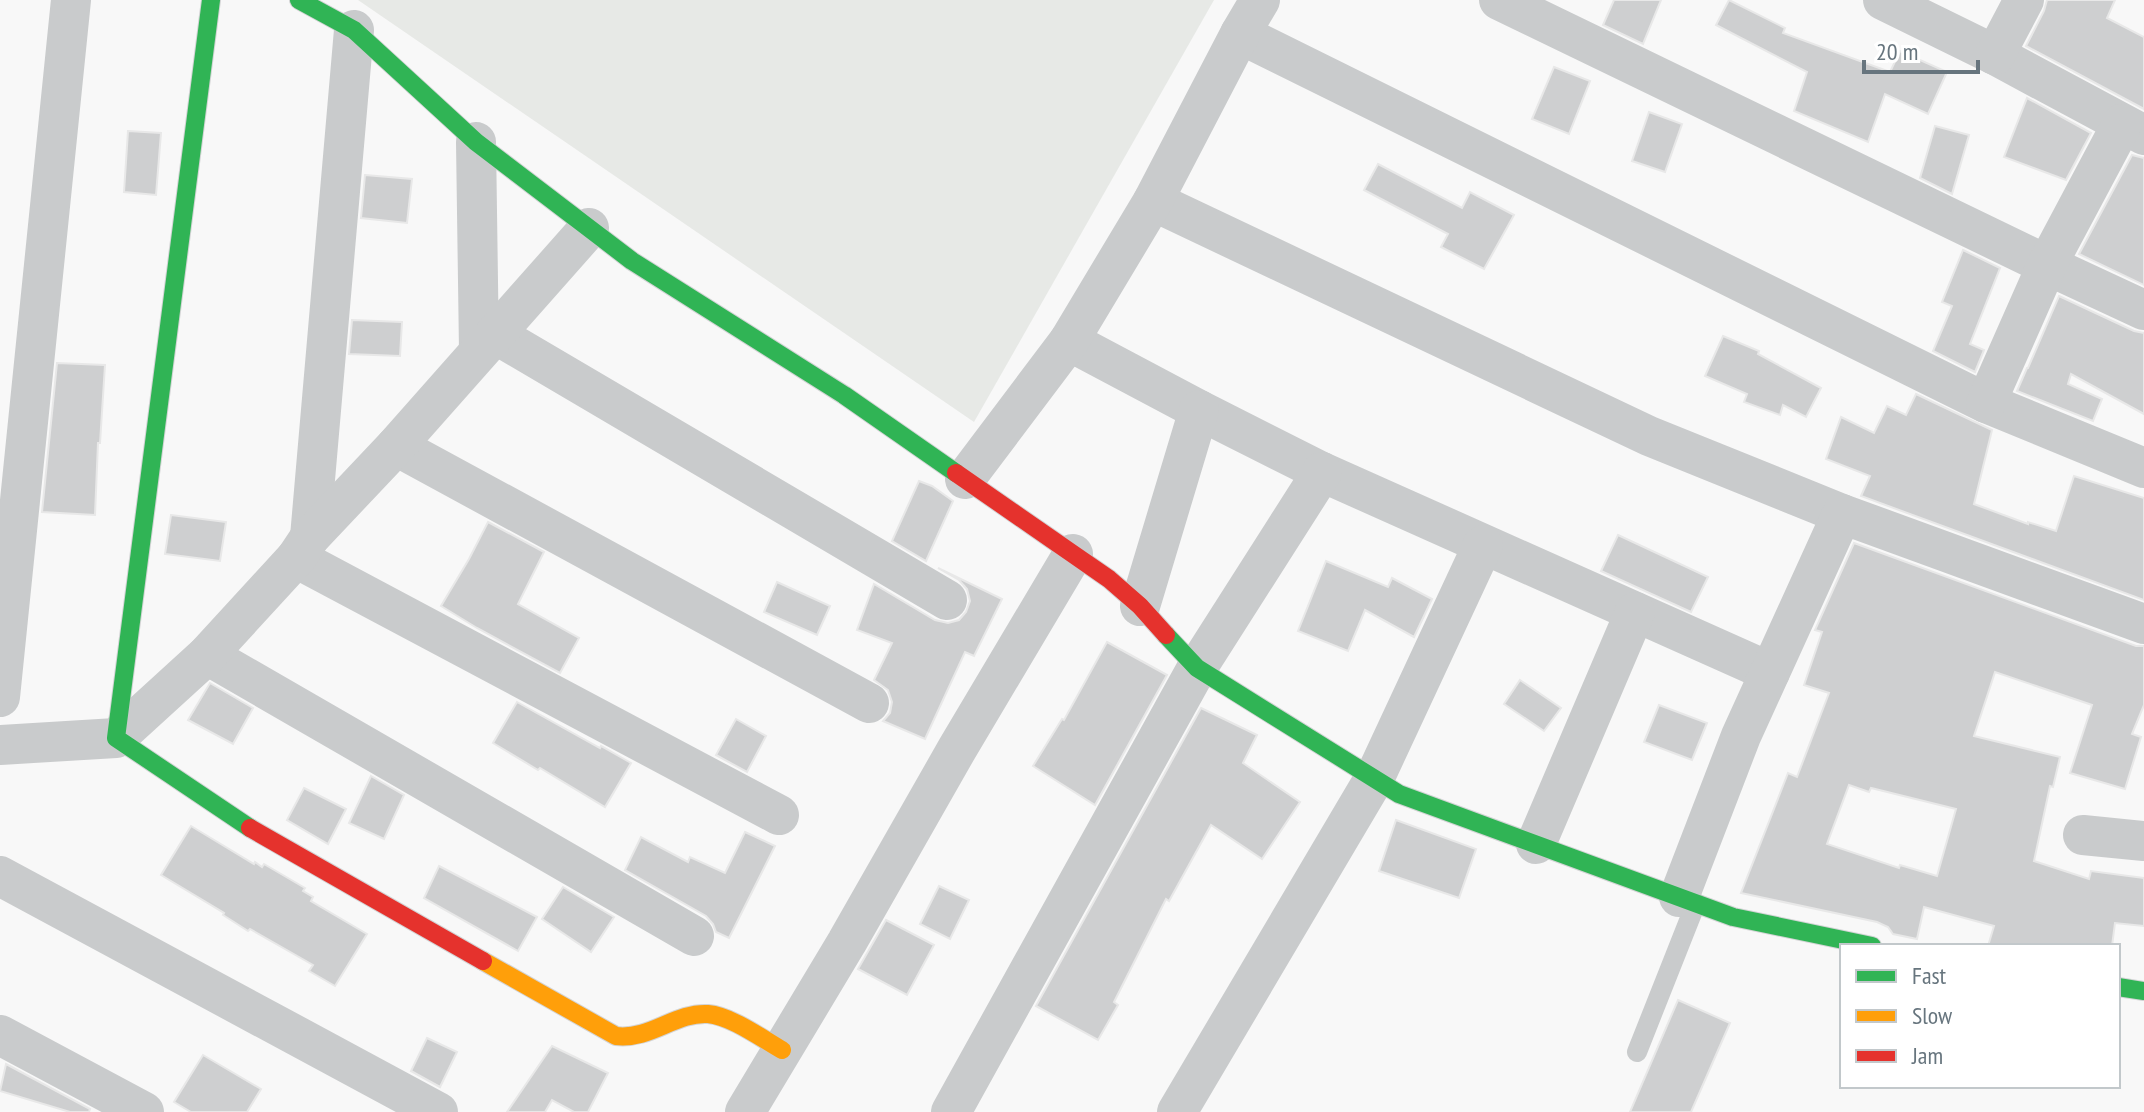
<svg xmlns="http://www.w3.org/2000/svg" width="2144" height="1112" viewBox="0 0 2144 1112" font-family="'PT Sans Narrow',sans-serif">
<rect width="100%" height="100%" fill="#f8f8f8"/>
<path fill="#e7e9e6" d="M358 0H1214L974 422Z"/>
<g fill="#cecfd0" stroke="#e8e8e8" stroke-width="2" fill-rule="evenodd">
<path d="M1614 0H1661L1643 44 1603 25Z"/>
<path d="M1729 0 1785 28 1783 33 1890 72 1900 51 1947 72 1928 114 1885 94 1868 142 1794 111 1807 72 1716 25Z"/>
<path d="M2047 0H2115L2107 18 2144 37V109L2026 46 2044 11Z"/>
<path d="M1554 67 1590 81 1569 134 1532 119Z"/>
<path d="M2027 98 2091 133 2066 180 2004 157Z"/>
<path d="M1649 112 1682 124 1665 172 1632 161Z"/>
<path d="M1935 126 1969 135 1952 194 1920 178Z"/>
<path d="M128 131 161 133 156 195 124 192Z"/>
<path d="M2132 155 2144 158V285L2079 254Z"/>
<path d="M1378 164 1462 208 1470 192 1514 215 1484 269 1441 247 1448 234 1364 190Z"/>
<path d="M365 175 412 179 407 223 361 218Z"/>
<path d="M1963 250 2000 268 1970 344 1984 350 1975 372 1933 351 1952 306 1942 302Z"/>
<path d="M2059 296 2134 331 2144 333V414L2071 374 2068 384 2102 399 2093 421 2017 391 2027 368H2028Z"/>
<path d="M352 320 402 322 400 356 349 354Z"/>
<path d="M1723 336 1759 351 1758 354 1821 388 1806 417 1783 405 1780 415 1744 402 1747 394 1705 376Z"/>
<path d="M57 363 105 365 100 443H98L95 515 42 512Z"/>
<path d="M1916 394 1992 430 1974 504 2028 524V522L2056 531 2074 476 2144 498V600L1861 496 1870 476 1826 459 1841 417 1874 433 1887 406 1906 415Z"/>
<path d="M919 481 932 486 953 501 926 561 892 541Z"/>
<path d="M171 515 226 522 220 561 165 554Z"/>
<path d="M488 522 544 552 518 604 579 638 560 673 477 628 441 606 469 559Z"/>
<path d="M1618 535 1708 577 1691 612 1601 571Z"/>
<path d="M1854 543 2136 646H2144V705L2132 734 2141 737 2125 789 2070 773 2092 705 1995 672 1974 736 2060 757 2053 787 2050 786 2034 861 2089 879 2091 871 2144 878V926L2115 923 2112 946H1988L1994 926 1924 907 1917 939 1893 934 1888 927 1877 922 1741 893 1788 773 1797 777 1829 693 1804 685 1822 632 1815 630ZM1849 785 1869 792 1871 788 1956 809 1937 876 1900 865 1899 868 1827 844Z"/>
<path d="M1326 561 1388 587 1392 578 1432 599 1414 637 1365 610 1348 651 1298 631Z"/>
<path d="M938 568 1002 599 974 656 965 652 925 739 883 721 890 713 892 702 888 690 874 680 892 643 857 630 874 584 935 620 948 623 959 620 966 612 970 601 967 589 959 580Z"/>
<path d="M777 582 830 606 817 635 764 612Z"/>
<path d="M1107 642 1167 675 1095 805 1033 766 1062 719 1064 720Z"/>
<path d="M1520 680 1561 708 1544 731 1504 704Z"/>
<path d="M210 683 253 708 233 744 188 720Z"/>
<path d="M517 702 600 748 601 746 631 763 605 807 540 768 538 770 493 743Z"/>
<path d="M1659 705 1707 723 1692 760 1644 742Z"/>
<path d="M1201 708 1257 735 1243 763 1300 802 1262 859 1211 825 1169 901 1166 899 1114 1002 1118 1005 1098 1040 1036 1006Z"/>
<path d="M736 719 766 736 747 772 716 755Z"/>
<path d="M371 776 404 795 384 839 349 823Z"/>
<path d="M304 788 346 809 328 844 287 820Z"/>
<path d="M1396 820 1476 849 1459 898 1379 871Z"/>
<path d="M191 826 254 864 255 862 262 867 264 864 305 888 303 891 313 897 311 901 367 934 335 986 309 971 313 965 250 929 248 931 223 915 224 913 161 875Z"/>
<path d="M745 832 775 846 729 938 716 932 713 924 706 916 625 870 641 837 688 862 690 857 725 873Z"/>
<path d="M439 866 537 917 518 951 424 898Z"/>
<path d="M939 886 969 900 950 939 920 924Z"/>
<path d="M563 887 614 917 591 952 542 919Z"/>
<path d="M886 920 934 945 907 995 858 969Z"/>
<path d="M1678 1000 1730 1023 1691 1112H1630Z"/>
<path d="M427 1038 457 1052 440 1087 411 1071Z"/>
<path d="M552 1046 608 1073 588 1112H574L552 1100 545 1112H507Z"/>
<path d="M203 1055 261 1089 247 1112H191L174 1102Z"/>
<path d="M6 1064 90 1109 89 1112H70L0 1091Z"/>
</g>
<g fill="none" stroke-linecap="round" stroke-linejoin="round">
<defs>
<g id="fast">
<path d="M211 0 116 738 250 828"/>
<path d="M299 0 354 30 476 142 632 261 844 395 956 473"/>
<path d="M1166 635 1197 668 1399 794 1733 917 1872 946"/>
<path d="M2118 987 2144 991"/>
</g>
<path id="slow" d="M483 961 616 1036C651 1040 675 1012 708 1014 731 1016 761 1038 782 1050"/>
<g id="jam">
<path d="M956 473 1109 579 1140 606 1166 635"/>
<path d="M250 828 483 961"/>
</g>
</defs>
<use href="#fast" stroke="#d3d4d5" stroke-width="20"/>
<use href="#slow" stroke="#d3d4d5" stroke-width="20"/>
<use href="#jam" stroke="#d3d4d5" stroke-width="20"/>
<path stroke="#c9cbcc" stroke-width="20" d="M1637 1052 1696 903"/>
<g stroke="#c9cbcc" stroke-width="40">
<path d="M1499 0 2047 265 2144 310"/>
<path d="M1883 0 1995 55 2144 135"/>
<path d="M1240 34 1986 403 2144 468"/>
<path d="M1995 55 2024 0"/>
<path d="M476 142 479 351"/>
<path d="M1153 201 1649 436 1842 514"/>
<path d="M495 334 947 600"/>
<path d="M1069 341 1199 410 1322 472 1770 672"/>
<path d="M1986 403 2047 265 2122 124"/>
<path d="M396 446 869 703"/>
<path d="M965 479 1069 341 1153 201 1240 34 1260 0"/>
<path d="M310 537 354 30"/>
<path d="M296 558 779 815"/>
<path d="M1140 606 1199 410"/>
<path d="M207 655 694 936"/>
<path d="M0 697 71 0"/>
<path d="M0 745 116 738 207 655 296 558 310 537 396 446 589 228"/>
<path d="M2083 835 2144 841"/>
<path d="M1536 844 1635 612"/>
<path d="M0 876 438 1112"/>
<path d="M1679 897 1741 736 1842 514 2144 624"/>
<path d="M0 1035 144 1112"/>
<path d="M745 1112 847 942 957 749 1073 554"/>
<path d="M951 1112 1197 668 1322 472"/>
<path d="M1177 1112 1374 779 1483 545"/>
</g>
<use href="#fast" stroke="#30b455" stroke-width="18"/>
<use href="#slow" stroke="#ff9f0a" stroke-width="18"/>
<use href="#jam" stroke="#e5322d" stroke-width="18"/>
</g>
<rect x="1840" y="944" width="280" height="144" fill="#ffffff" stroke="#c2c8cb" stroke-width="2"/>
<rect x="1856" y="970" width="40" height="12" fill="#30b455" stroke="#c2c8cb" stroke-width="2"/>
<text x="1912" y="984" font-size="24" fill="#67757e">Fast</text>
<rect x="1856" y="1010" width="40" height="12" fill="#ff9f0a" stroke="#c2c8cb" stroke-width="2"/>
<text x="1912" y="1024" font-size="24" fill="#67757e">Slow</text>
<rect x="1856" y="1050" width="40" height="12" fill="#e5322d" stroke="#c2c8cb" stroke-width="2"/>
<text x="1912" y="1064" font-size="24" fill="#67757e">Jam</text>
<path d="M1864 60v12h114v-12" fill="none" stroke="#67757e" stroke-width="4"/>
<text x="1876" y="60" font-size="24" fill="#67757e" stroke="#ffffff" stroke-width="6" paint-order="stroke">20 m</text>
</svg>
